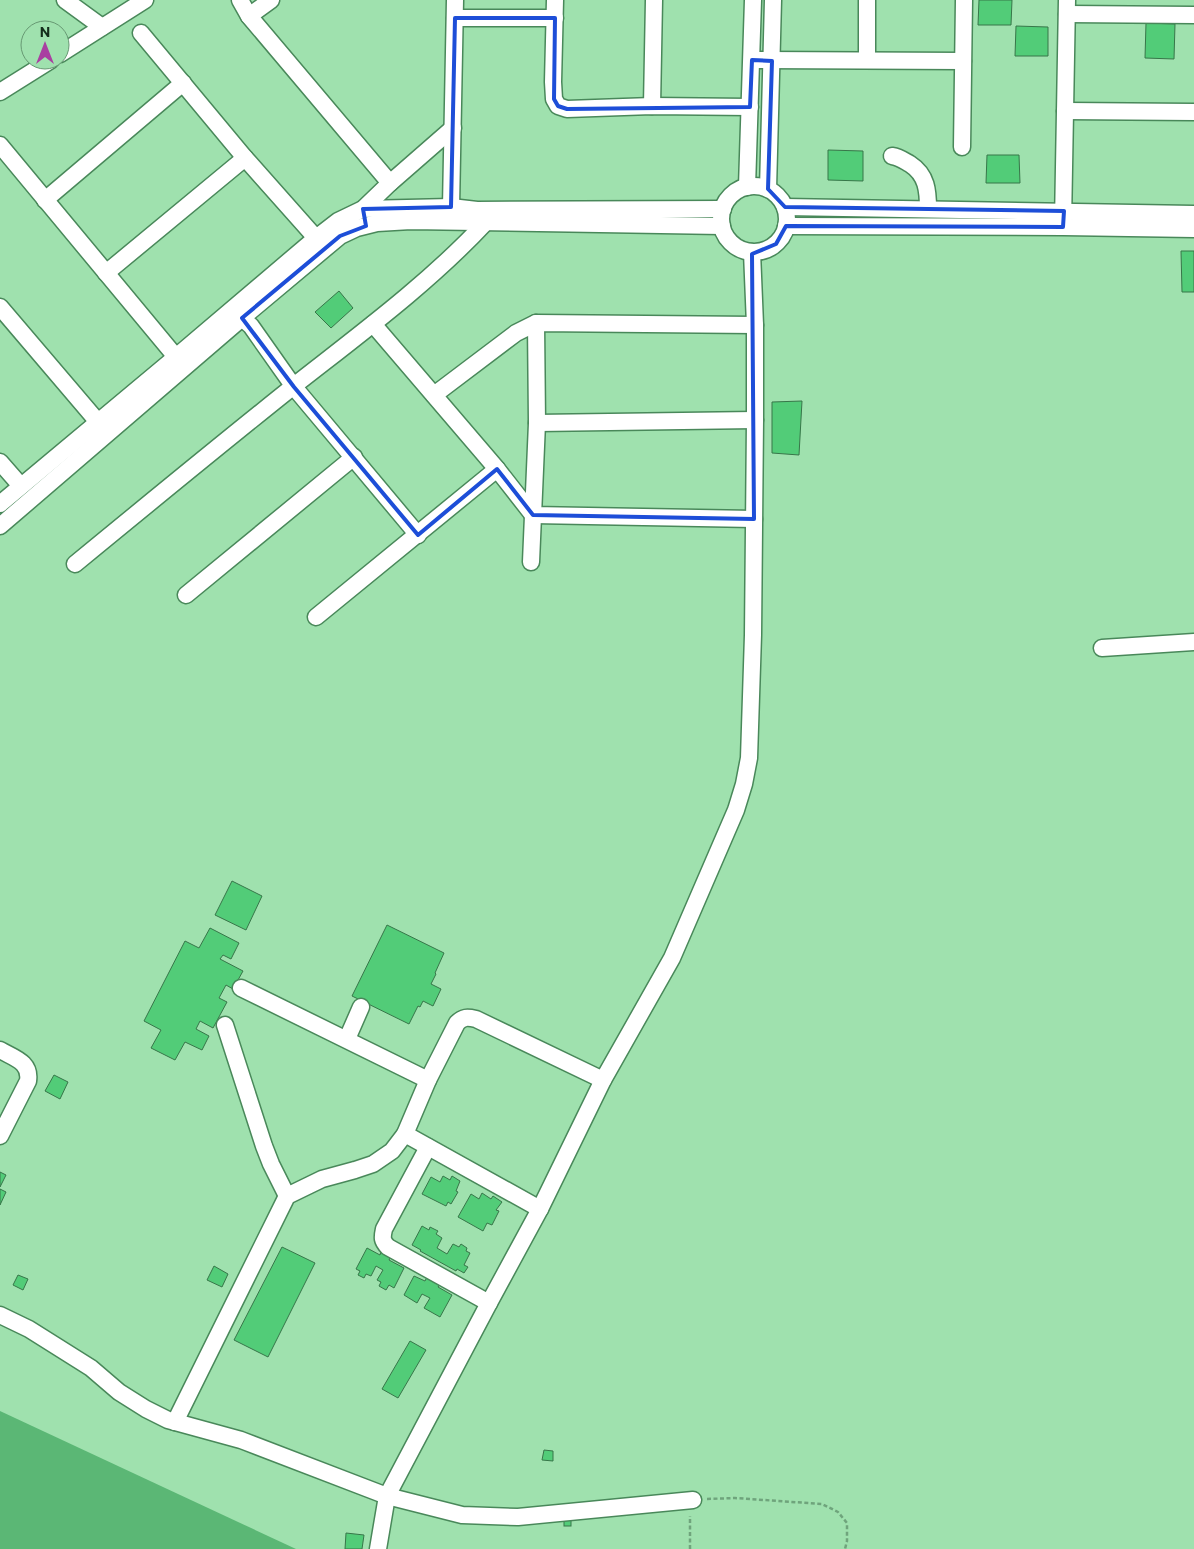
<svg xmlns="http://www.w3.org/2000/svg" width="1194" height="1549" viewBox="0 0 1194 1549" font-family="Commissioner,sans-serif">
<rect width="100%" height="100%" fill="#9fe1ae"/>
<path fill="#5bb775" d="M0 1411 296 1549H0Z"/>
<g fill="#52cc78" stroke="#377649">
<path d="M979 0H1012L1011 25H978Z"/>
<path d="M1146 23 1175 24 1174 59 1145 58Z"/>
<path d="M1016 26 1048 27V56H1015Z"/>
<path d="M828 150 863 151V181L828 180Z"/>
<path d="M987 155H1019L1020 183H986Z"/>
<path d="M1181 251H1194V292H1182Z"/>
<path d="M339 291 353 308 331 328 315 312Z"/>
<path d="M802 401 799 455 772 453V402Z"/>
<path d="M232 881 262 896 246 930 215 915Z"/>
<path d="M387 925 444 953 435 973 436 974 431 984 441 989 433 1006 423 1001 420 1007 418 1006 409 1024 352 996Z"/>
<path d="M210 928 239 943 231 959 223 955 220 959 243 971 233 989 226 985 219 998 227 1002 213 1028 200 1021 196 1029 209 1036 202 1050 185 1042 175 1060 151 1048 161 1030 144 1021 185 941 199 948Z"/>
<path d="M54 1075 68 1082 60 1099 45 1091Z"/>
<path d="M0 1172 6 1175 0 1187Z"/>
<path d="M443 1176 450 1180 452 1176 460 1181 456 1191 458 1192 451 1204 448 1202 446 1206 422 1194 431 1177 440 1182Z"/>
<path d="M0 1189 6 1192 0 1205Z"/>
<path d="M482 1193 491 1199 493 1196 502 1202 496 1210 499 1211 492 1225 487 1223 483 1231 458 1217 471 1194 479 1199Z"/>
<path d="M422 1226 429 1230 430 1227 438 1231 436 1234 442 1238 437 1248 447 1254 453 1244 459 1247 461 1244 467 1248 466 1251 470 1253 464 1265 468 1267 464 1273 457 1269 456 1271 420 1251 421 1250 412 1245Z"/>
<path d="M282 1247 315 1263 268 1357 234 1340Z"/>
<path d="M367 1248 380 1255 381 1251 391 1256 389 1260 404 1268 394 1288 389 1285 386 1290 379 1286 381 1282 377 1280 383 1270 376 1266 371 1276 366 1274 364 1278 358 1275 360 1271 356 1269Z"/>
<path d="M214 1266 228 1274 222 1287 207 1280Z"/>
<path d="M18 1275 28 1279 23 1290 13 1285Z"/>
<path d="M414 1276 425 1281 427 1277 440 1284 438 1287 452 1295 440 1317 424 1308 430 1298 422 1294 417 1303 404 1295Z"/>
<path d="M410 1341 426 1350 398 1398 382 1389Z"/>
<path d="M544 1450 553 1451V1461L542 1460Z"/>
<rect x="564" y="1517" width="7" height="9"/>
<path d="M346 1533 364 1535 362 1549H345Z"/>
</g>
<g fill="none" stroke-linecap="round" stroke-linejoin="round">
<defs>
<g id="minor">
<path d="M65 0 102 27"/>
<path d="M240 0 249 16 390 183"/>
<path d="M555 0 553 82 554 99 558 106 567 109 652 106 750 107"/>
<path d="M1067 14 1194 15"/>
<path d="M249 16 271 0"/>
<path d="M455 18H555"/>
<path d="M141 33 245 158 316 238"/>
<path d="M60 54 145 0"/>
<path d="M752 60 963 61"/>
<path d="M867 60V0"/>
<path d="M0 92 51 60"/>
<path d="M652 106 654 0"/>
<path d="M1065 111 1194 112"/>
<path d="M0 145 176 357"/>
<path d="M962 147 964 0"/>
<path d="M892 156C899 157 903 160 910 164 927 175 928 191 928 209"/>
<circle cx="754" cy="219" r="33"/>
<path d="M747 187 753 0"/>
<path d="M768 189 773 0"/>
<path d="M45 200 183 83"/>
<path d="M451 207 455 0"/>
<path d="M785 207 1194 214"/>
<path d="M363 209 451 207 477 210 723 209"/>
<path d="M1063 223 1067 0"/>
<path d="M786 226 1063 227 1194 229"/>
<path d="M106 273 245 158"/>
<path d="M0 307 98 422"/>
<path d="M242 318 251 326 294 387 418 535"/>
<path d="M373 324 497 469 533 515 754 519"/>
<path d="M434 395 516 333 536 323 755 325"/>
<path d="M537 423 755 420"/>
<path d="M0 462 21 486"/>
<path d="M0 504 176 357 316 238 338 221 363 209 390 183 453 128"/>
<path d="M0 526 242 318 340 236 357 228 377 223 411 221 722 226"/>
<path d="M531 562 537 423 536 323"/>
<path d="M75 564C148 504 221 444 295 385 360 334 429 283 485 223"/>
<path d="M186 595 354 457"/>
<path d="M316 617 497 469"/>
<path d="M1102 648 1194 642"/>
<path d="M241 988 428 1080"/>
<path d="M225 1025 264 1146 271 1164 287 1196"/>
<path d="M347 1039 361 1007"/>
<path d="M0 1050C14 1058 31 1062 28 1081L0 1136"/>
<path d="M405 1134 540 1209"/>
<path d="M428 1147 384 1229C382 1238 382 1241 388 1247L489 1303"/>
<path d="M0 1315 29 1329 91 1368 119 1392 146 1409 168 1420 241 1440 387 1496 462 1515 518 1517 693 1500"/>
<path d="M175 1422 287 1196 322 1179 355 1170 373 1164 392 1151 405 1134 428 1080 457 1023C463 1017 467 1017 476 1019L603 1080"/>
<path d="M378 1549 387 1496 489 1303 540 1209 603 1080 672 958 736 810 744 784 749 758 753 635 755 420V325L752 252"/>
</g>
</defs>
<use href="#minor" stroke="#49885a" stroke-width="19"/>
<g stroke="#6fa47c" stroke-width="2.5" stroke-dasharray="4 2.5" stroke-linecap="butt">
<path d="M707 1499 735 1498 822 1504 838 1512 847 1523V1541L845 1549"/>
<path d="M690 1549V1516"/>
</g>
<use href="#minor" stroke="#fff" stroke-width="16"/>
</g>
<path fill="none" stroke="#1d4ed8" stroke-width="4" stroke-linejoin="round" d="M455 18H555L554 99 558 106 567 109 750 107 752 60 772 61 768 189 785 207 1064 211 1063 227 786 226 776 244 752 254 754 519 533 515 497 469 418 535 294 387 242 318 340 236 366 226 363 209 451 207Z"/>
<g transform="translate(45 45)"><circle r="24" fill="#9fe1ae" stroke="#679973"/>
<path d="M0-4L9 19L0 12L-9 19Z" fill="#a93fa1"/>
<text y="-8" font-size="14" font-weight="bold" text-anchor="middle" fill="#132e1b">N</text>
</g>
</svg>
